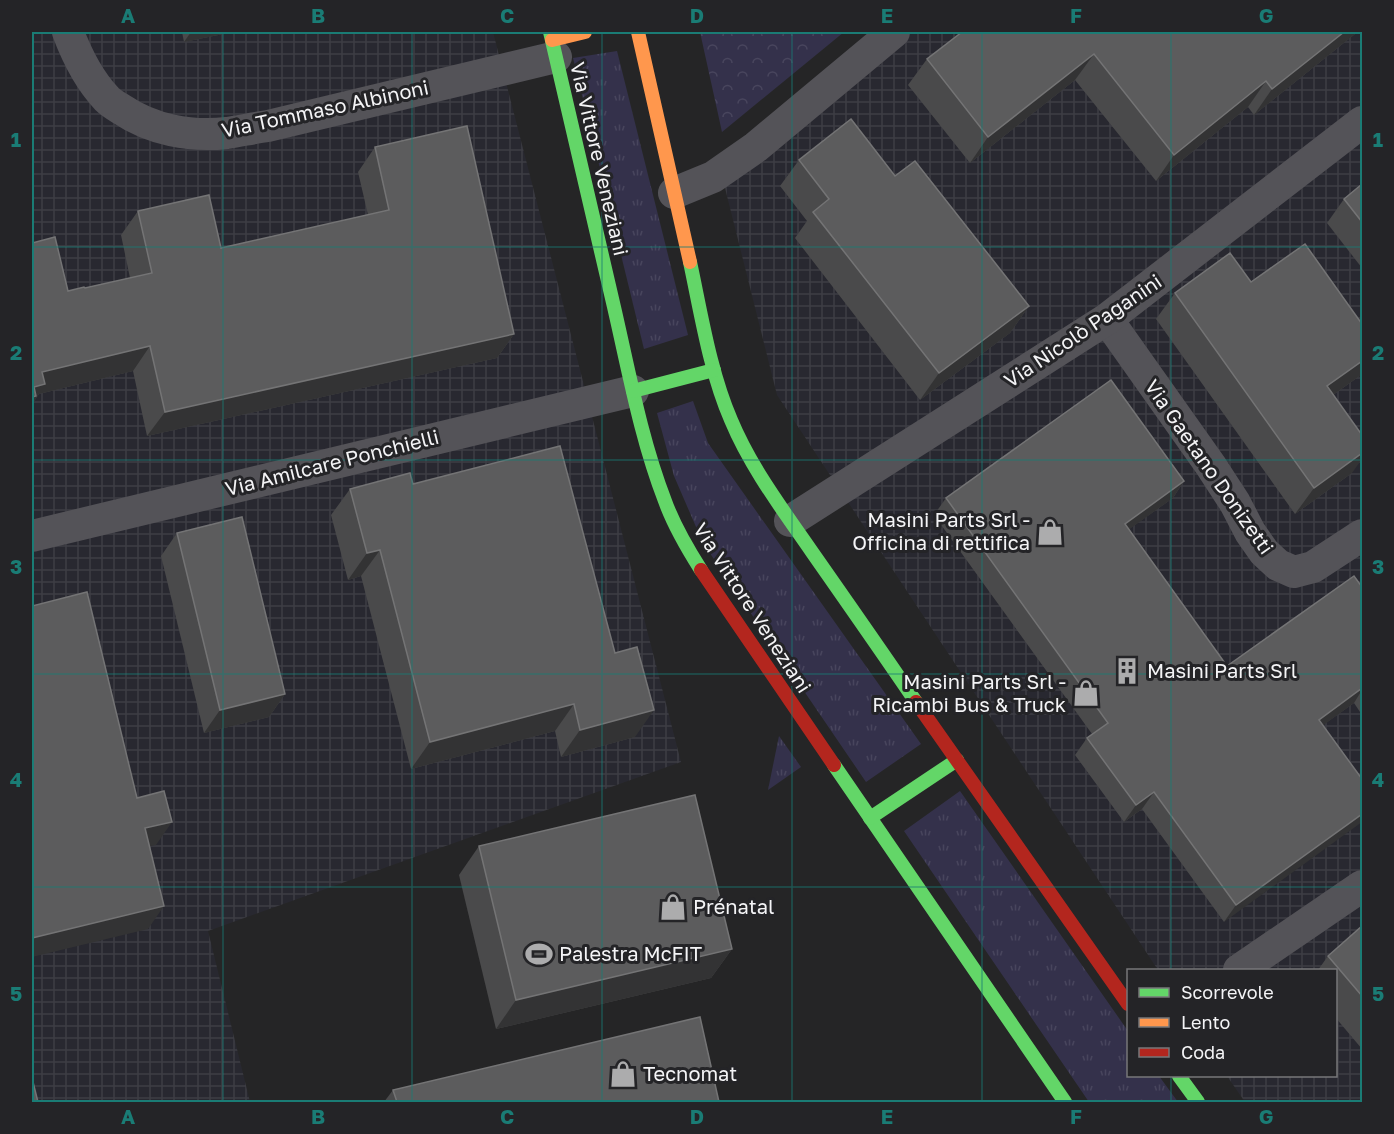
<svg xmlns="http://www.w3.org/2000/svg" width="1394" height="1134" viewBox="0 0 1394 1134" font-family="'Golos Text',sans-serif">
<defs>
<pattern id="industrial-grid" width="8" height="8" patternUnits="userSpaceOnUse" patternTransform="scale(1.5)"><rect width="8" height="8" fill="#282830"/><path d="M0 4h8M4 0v8" fill="none" stroke="#3d3d44"/></pattern>
<pattern id="grass-tufts" width="24" height="20" patternUnits="userSpaceOnUse" patternTransform="scale(1.5)"><rect width="24" height="20" fill="#34314b"/><path d="M3 7l-1-3M5 7V3M7 7l1-3M15 17l-1-3M17 17v-4M19 17l1-3" fill="none" stroke="#48455d"/></pattern>
<pattern id="park-crowns" width="20" height="18" patternUnits="userSpaceOnUse" patternTransform="scale(1.5)"><rect width="20" height="18" fill="#34314b"/><path d="M2 6a3 3 0 1 1 6 0M12 15a3 3 0 1 1 6 0" fill="none" stroke="#48455d"/></pattern>
</defs>
<rect width="100%" height="100%" fill="#252526"/>
<g fill="url(#industrial-grid)">
<path d="M32 32H493L681 762 208 931 250 1102H32Z"/>
<path d="M912 32H1362V1102H1245L1227 1076H1336V970H1158L777 395 723 180Z"/>
</g>
<g fill="url(#grass-tufts)">
<path d="M617 51 688 335 644 349 573 58Z"/>
<path d="M693 401 708 443 921 744 866 782 703 543 674 476 657 413Z"/>
<path d="M779 736 801 767 768 790Z"/>
<path d="M960 791 1128 1031V1076H1159L1178 1102H1089L904 831Z"/>
</g>
<path fill="url(#park-crowns)" d="M700 32H844L722 132Z"/>
<g fill="none" stroke-linecap="round" stroke-linejoin="round">
<g stroke="#545358" stroke-width="32">
<path d="M68 32C77 56 88 79 107 99 111 103 116 106 121 109 152 130 190 137 227 133 240 131 254 128 268 126L556 57"/>
<path d="M674 193 713 177 756 147 894 32"/>
<path d="M1107 319 1211 466 1235 503 1250 532 1264 552 1278 565 1294 572 1313 567 1362 535"/>
<path d="M790 521 1107 319 1362 122"/>
<path d="M32 536 633 391"/>
<path d="M1239 970 1362 886"/>
</g>
<g stroke="#63d668" stroke-width="14">
<path d="M550 32C571 124 592 216 614 307 629 372 641 439 665 501 674 526 687 548 701 570"/>
<path d="M690 262C701 313 710 372 731 420 751 468 783 510 812 552 847 602 882 652 916 702"/>
<path d="M633 391 714 370"/>
<path d="M834 765 1065 1102"/>
<path d="M870 818 957 760"/>
<path d="M1179 1076 1198 1102"/>
</g>
<g stroke="#ff974d" stroke-width="14">
<path d="M638 32 690 262"/>
<path d="M552 40 585 32"/>
</g>
<g stroke="#b3261e" stroke-width="14">
<path d="M701 570 834 765"/>
<path d="M916 702 1128 1004"/>
</g>
</g>
<g fill="#4a4a4b">
<path d="M182 32H233L184 42Z"/>
<path d="M1355 34 1254 115 1248 107 1156 181 1075 80 970 163 908 85 927 59Z"/>
<path d="M375 147 514 334 497 358 147 436 133 371 39 394 32 404V243L68 291 85 288 130 278 121 235 138 211 221 248 368 215 358 172Z"/>
<path d="M799 160 895 176 1029 306 1010 333 920 400 795 238 807 221 780 186Z"/>
<path d="M1362 184V268L1327 223 1344 199Z"/>
<path d="M1251 282 1361 375 1333 395 1352 473 1295 514 1156 319 1175 293Z"/>
<path d="M1184 481 1173 498 1129 529 1227 666 1362 587V715L1354 703 1323 725 1362 779 1224 922 1142 809 1124 822 1075 755 1087 738 1092 734 934 515 946 498Z"/>
<path d="M413 484 635 737 561 757 555 731 411 769 361 576 348 580 331 515 350 489Z"/>
<path d="M177 533 285 694 269 717 204 733 161 556Z"/>
<path d="M479 846 732 949 711 978 496 1029 459 875Z"/>
<path d="M1362 926V1049L1335 1017V970H1318L1328 956Z"/>
<path d="M393 1090 719 1102H384Z"/>
</g>
<g fill="#333334">
<path d="M191 32H233L184 42Z"/>
<path d="M1344 32H1357L1355 34 1254 115 1272 89Z"/>
<path d="M1094 54 1075 80 970 163 988 137Z"/>
<path d="M1266 81 1248 107 1156 181 1174 155Z"/>
<path d="M1029 306 1010 333 920 400 939 373Z"/>
<path d="M514 334 497 358 147 436 165 412Z"/>
<path d="M150 346 133 371 39 394 32 404V388L42 372Z"/>
<path d="M1362 361V373L1361 375 1309 412 1327 386Z"/>
<path d="M1362 453V459L1352 473 1295 514 1314 488Z"/>
<path d="M1184 481 1173 498 1113 541 1125 524Z"/>
<path d="M380 550 361 576 348 580 367 553Z"/>
<path d="M1362 688V690L1354 703 1307 737 1319 720Z"/>
<path d="M285 694 269 717 204 733 220 710Z"/>
<path d="M574 704 555 731 411 769 430 742Z"/>
<path d="M654 710 635 737 561 757 580 730Z"/>
<path d="M1154 792 1142 809 1124 822 1136 805Z"/>
<path d="M1362 814V822L1224 922 1236 905Z"/>
<path d="M172 822 156 845 129 851 145 828Z"/>
<path d="M164 906 148 929 32 957V938Z"/>
<path d="M732 949 711 978 496 1029 516 1000Z"/>
</g>
<g fill="#5c5c5d" stroke="#747475" stroke-width="1.5">
<path d="M962 32H1344L1272 89 1266 81 1174 155 1094 54 988 137 927 59Z"/>
<path d="M851 119 895 176 915 161 1029 306 939 373 813 212 829 199 799 160Z"/>
<path d="M467 126 514 334 165 412 150 346 42 372 45 384 34 387 36 396 32 397V243L55 237 68 291 84 287 85 288 152 273 138 211 209 195 221 248 389 210 375 147Z"/>
<path d="M1362 184V222L1344 199Z"/>
<path d="M1305 244 1362 324V361L1327 386 1362 435V453L1314 488 1175 293 1230 253 1251 282Z"/>
<path d="M1111 380 1184 481 1125 524 1227 666 1354 576 1362 587V688L1319 720 1362 779V814L1236 905 1154 792 1136 805 1087 738 1108 723 946 498Z"/>
<path d="M560 446 615 653 637 647 654 710 580 730 574 704 430 742 380 550 367 553 350 489 410 473 413 484Z"/>
<path d="M242 517 285 694 220 710 177 533Z"/>
<path d="M87 592 137 798 164 791 172 822 145 828 164 906 32 938V606Z"/>
<path d="M695 795 732 949 516 1000 479 846Z"/>
<path d="M1362 926V996L1328 956Z"/>
<path d="M700 1017 719 1102H397L393 1090Z"/>
<path d="M32 1078 38 1102H32Z"/>
</g>
<path fill="none" stroke="#1a7c75" stroke-width="1.5" stroke-opacity="0.55" d="M223 32V1102M412 32V1102M602 32V1102M792 32V1102M982 32V1102M1171 32V970M32 247H1362M32 460H1362M32 674H1362M32 887H1362M1171 1076V1102"/>
<defs>
<symbol id="shop-bare" viewBox="-9 -9 18 18"><path d="M-5-2.5h2.3a2.7 3.5 0 0 1 5.4 0H5L5.5 6h-11ZM-1.5-2.5h3a1.5 2.3 0 0 0-3 0Z" fill="#acacad" stroke="#242427" stroke-width="2.5" paint-order="stroke"/></symbol>
<symbol id="building-bare" viewBox="-9 -9 18 18"><path d="M-4-6H4V6H1V3H-1V6H-4ZM-2.5-4.3h1.7v1.8h-1.7ZM.8-4.3h1.7v1.8H.8ZM-2.5-1h1.7V.8h-1.7ZM.8-1h1.7V.8H.8Z" fill="#acacad" stroke="#242427" stroke-width="2.5" paint-order="stroke"/></symbol>
<symbol id="stadium-bare" viewBox="-9 -9 18 18"><path d="M0-5a6.5 5 0 1 0 0 10a6.5 5 0 1 0 0-10ZM-3.5-1.8h7v3.6h-7Z" fill="#acacad" stroke="#242427" stroke-width="2.5" paint-order="stroke"/></symbol>
</defs>
<g fill-rule="evenodd">
<use href="#shop-bare" x="1031" y="513" width="38" height="38"/>
<use href="#building-bare" x="1108" y="652" width="38" height="38"/>
<use href="#shop-bare" x="1067" y="674" width="38" height="38"/>
<use href="#shop-bare" x="654" y="888" width="38" height="38"/>
<use href="#stadium-bare" x="520" y="935" width="38" height="38"/>
<use href="#shop-bare" x="604" y="1055" width="38" height="38"/>
</g>
<g text-anchor="middle" stroke-width="6" stroke-linejoin="round" paint-order="stroke">
<g font-size="20" fill="#f4f4f6" stroke="#242427">
<text transform="translate(325 109) rotate(-12)" y="7">Via Tommaso Albinoni</text>
<text transform="translate(599 159) rotate(77)" y="7">Via Vittore Veneziani</text>
<text transform="translate(1083 331) rotate(-34)" y="7">Via Nicolò Paganini</text>
<text transform="translate(332 463) rotate(-14)" y="7">Via Amilcare Ponchielli</text>
<text transform="translate(1209 467) rotate(55)" y="7">Via Gaetano Donizetti</text>
<text transform="translate(752 608) rotate(57)" y="7">Via Vittore Veneziani</text>
</g>
<g font-size="20" fill="#f4f4f6" stroke="#242427" text-anchor="start">
<text x="1030" y="527" text-anchor="end">Masini Parts Srl -<tspan x="1030" dy="23">Officina di rettifica</tspan></text>
<text x="1147" y="678">Masini Parts Srl</text>
<text x="1066" y="689" text-anchor="end">Masini Parts Srl -<tspan x="1066" dy="23">Ricambi Bus &amp; Truck</tspan></text>
<text x="693" y="914">Prénatal</text>
<text x="559" y="961">Palestra McFIT</text>
<text x="643" y="1081">Tecnomat</text>
</g>
</g>
<rect width="1394" height="1134" fill="none" stroke="#242427" stroke-width="66"/>
<rect x="1127" y="969" width="210" height="108" fill="#242427" stroke="#77777a" stroke-width="1.5"/>
<rect x="1139" y="988" width="30" height="9" fill="#63d668" stroke="#77777a" stroke-width="1.5"/>
<text x="1181" y="999" font-size="18" fill="#f4f4f6">Scorrevole</text>
<rect x="1139" y="1018" width="30" height="9" fill="#ff974d" stroke="#77777a" stroke-width="1.5"/>
<text x="1181" y="1029" font-size="18" fill="#f4f4f6">Lento</text>
<rect x="1139" y="1048" width="30" height="9" fill="#b3261e" stroke="#77777a" stroke-width="1.5"/>
<text x="1181" y="1059" font-size="18" fill="#f4f4f6">Coda</text>
<rect x="33" y="33" width="1328" height="1068" fill="none" stroke="#1a7c75" stroke-width="2"/>
<g font-size="20" text-anchor="middle" font-weight="bold" fill="#1a7c75">
<text x="128" y="23">A</text>
<text x="318" y="23">B</text>
<text x="507" y="23">C</text>
<text x="697" y="23">D</text>
<text x="887" y="23">E</text>
<text x="1076" y="23">F</text>
<text x="1266" y="23">G</text>
<text x="16" y="147">1</text>
<text x="1378" y="147">1</text>
<text x="16" y="360">2</text>
<text x="1378" y="360">2</text>
<text x="16" y="574">3</text>
<text x="1378" y="574">3</text>
<text x="16" y="787">4</text>
<text x="1378" y="787">4</text>
<text x="16" y="1001">5</text>
<text x="1378" y="1001">5</text>
<text x="128" y="1124">A</text>
<text x="318" y="1124">B</text>
<text x="507" y="1124">C</text>
<text x="697" y="1124">D</text>
<text x="887" y="1124">E</text>
<text x="1076" y="1124">F</text>
<text x="1266" y="1124">G</text>
</g>
</svg>
